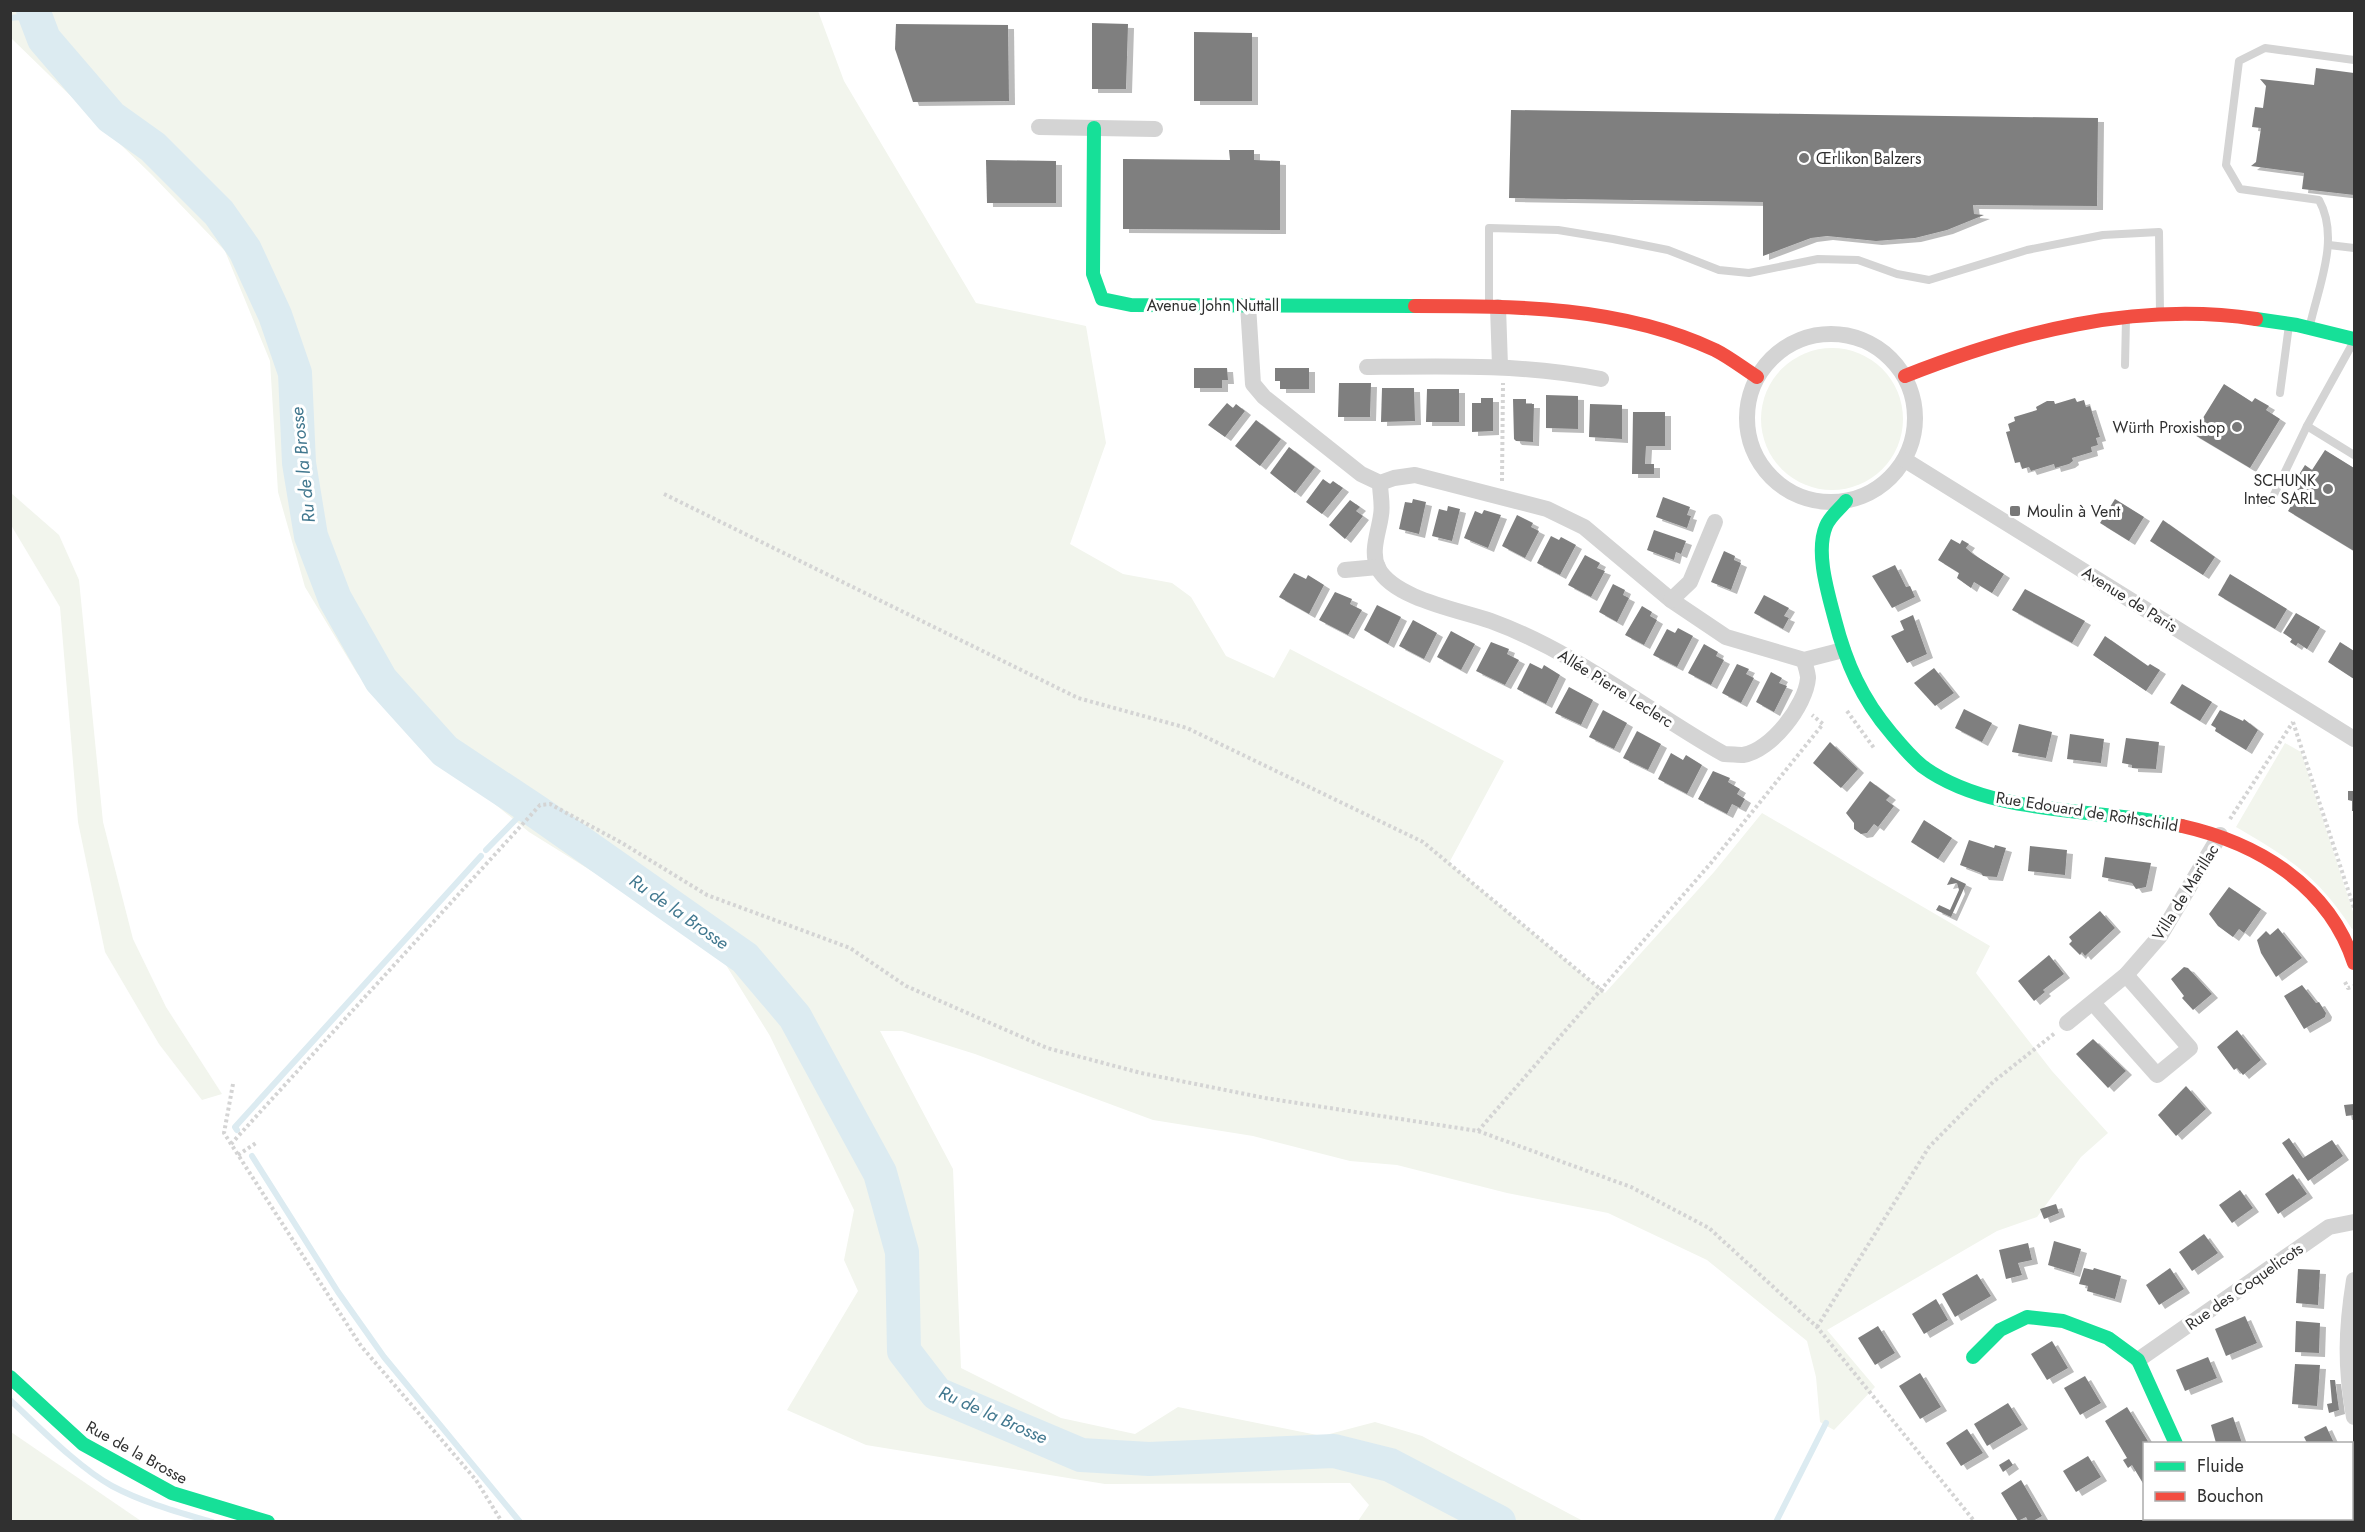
<svg xmlns="http://www.w3.org/2000/svg" width="2365" height="1532" viewBox="0 0 2365 1532" font-family="Jost,sans-serif">
<defs>
<filter id="shadow"><feDropShadow dx="6" dy="4" stdDeviation="0" flood-color="#0004"/></filter>
</defs>
<rect width="100%" height="100%" fill="#fff"/>
<g fill="#f2f5ed">
<path d="M10 11H818L844 81 976 303 1086 326 1106 443 1070 544 1123 574 1172 583 1191 597 1226 656 1274 678 1290 649 1504 761 1449 863 1605 993 1714 872 1762 813 1990 946 1976 973 2052 1071 2108 1133 2081 1157 2037 1217 1997 1231 1827 1330 1875 1387 1834 1430 1820 1422 1816 1377 1807 1341 1707 1260 1608 1213 1507 1193 1397 1165 1350 1161 1253 1136 1153 1120 975 1054 902 1031H880L953 1169 961 1368 1061 1418 1135 1434 1178 1407 1322 1436 1375 1422 1422 1436 1583 1521H1358L1369 1505 1350 1483 1105 1484 866 1445 787 1410 858 1291 844 1260 854 1210 770 1036 726 965 659 913 529 832 419 742 357 673 305 587 278 492 270 361 225 251 152 175 11 38Z"/>
<circle cx="1832" cy="419" r="71"/>
<path d="M11 493 59 535 79 580 103 822 133 939 166 1007 222 1094 202 1100 159 1044 105 952 78 822 60 607 11 525Z"/>
<path d="M2285 743 2301 752 2354 915V928L2352 929C2319 877 2288 857 2236 827Z"/>
<path d="M10 1432H11L141 1521H11Z"/>
</g>
<g fill="none" stroke-linecap="round" stroke-linejoin="round">
<g stroke="#dcebf1" stroke-width="6">
<path d="M10 18 21 17 33 12"/>
<path d="M486 850 529 806"/>
<path d="M237 1130 235 1127 481 856"/>
<path d="M252 1156 338 1292 384 1357 520 1522"/>
<path d="M10 1400C38 1426 79 1468 112 1486 144 1503 178 1512 212 1522"/>
<path d="M1466 1502 1467 1522"/>
<path d="M1776 1522 1826 1423"/>
</g>
<path stroke="#dcebf1" stroke-width="34" d="M33 10 44 39 111 117 153 147 219 213 245 250 275 315 295 373 299 463 311 536 335 599 381 680 445 751 537 812 745 958 795 1017 880 1173 902 1252 904 1351 937 1394 1081 1455 1149 1459 1334 1451 1390 1465 1499 1522"/>
</g>
<g fill="#7f7f7f" filter="url(#shadow)">
<path d="M1092 23 1128 24 1126 89H1092Z"/>
<path d="M896 24 1008 25 1009 101 913 102 895 49Z"/>
<path d="M1194 32 1252 33V101H1194Z"/>
<path d="M2316 68 2354 73V195L2302 189 2304 173 2251 166 2256 162 2261 128 2252 127 2255 107 2263 108 2266 86 2260 79 2314 85Z"/>
<path d="M1511 110 2098 118 2097 206 1973 205 1974 214 1984 215 1947 230 1915 238 1876 241 1827 236 1811 238 1763 256V202L1509 198Z"/>
<path d="M1229 150H1254V160L1280 161V230L1123 229V159L1230 160Z"/>
<path d="M986 160 1056 161V203H987Z"/>
<path d="M1194 368H1227L1228 380H1222V388H1194Z"/>
<path d="M1275 368H1309V389H1280V381H1275Z"/>
<path d="M1339 383H1371L1370 417H1338Z"/>
<path d="M2224 384 2252 402 2255 398 2269 406 2266 410 2280 419 2250 468 2193 434Z"/>
<path d="M1382 388H1414L1415 421 1381 422Z"/>
<path d="M1427 389H1459V422H1426Z"/>
<path d="M1546 395 1578 396V429L1546 428Z"/>
<path d="M1481 398H1493V431L1472 432V403H1481Z"/>
<path d="M2075 398 2077 402 2084 400 2086 407 2090 406 2100 437 2096 438 2098 445 2091 447 2092 452 2072 458 2073 461 2069 464 2055 468 2054 464 2031 471 2029 467 2022 469 2020 462 2015 463 2006 432 2010 431 2008 424 2015 421 2014 417 2037 410 2036 407 2047 401H2054L2055 404Z"/>
<path d="M1513 399H1526V404H1534L1533 442 1516 441 1514 439Z"/>
<path d="M1227 403 1233 408 1236 404 1245 411 1225 437 1208 425Z"/>
<path d="M1590 404 1622 405V439L1589 437Z"/>
<path d="M1633 412H1665V446H1646L1645 464H1654V474H1632Z"/>
<path d="M1256 420 1281 439 1260 466 1235 446Z"/>
<path d="M1289 447 1315 467 1295 493 1270 473Z"/>
<path d="M2325 450 2354 468V551L2288 511 2300 491 2292 486 2305 465 2312 470Z"/>
<path d="M1323 479 1330 484 1333 481 1343 488 1322 514 1306 502Z"/>
<path d="M1663 497 1690 507 1687 515 1691 516 1687 528 1656 517Z"/>
<path d="M1413 499 1426 502 1419 534 1399 529 1405 502 1412 503Z"/>
<path d="M2115 499 2144 517 2129 541 2100 523Z"/>
<path d="M1350 500 1360 507 1356 511 1363 516 1345 539 1329 525Z"/>
<path d="M1448 506 1460 509 1452 541 1432 536 1439 509 1447 511Z"/>
<path d="M1484 510 1501 515 1488 548 1464 538 1475 511 1482 514Z"/>
<path d="M1517 515 1533 523 1531 527 1539 531 1525 558 1502 546Z"/>
<path d="M2163 520 2215 557 2203 575 2150 541Z"/>
<path d="M1654 530 1686 541 1681 554 1676 552 1674 560 1647 550Z"/>
<path d="M1551 536 1559 540 1561 537 1576 545 1560 575 1537 563Z"/>
<path d="M1951 539 1960 544 1962 540 1969 544 1966 548 1973 554 2004 574 1992 593 1974 582 1971 588 1957 578 1959 573 1938 560Z"/>
<path d="M1724 551 1735 556 1734 560 1741 563 1731 590 1711 582Z"/>
<path d="M1585 555 1600 563 1597 568 1605 571 1591 597 1568 585Z"/>
<path d="M1895 565 1906 587 1910 586 1915 597 1892 608 1872 576Z"/>
<path d="M1294 573 1306 579 1308 575 1324 585 1309 614 1279 597Z"/>
<path d="M2230 574 2287 609 2275 629 2218 595Z"/>
<path d="M1613 584 1625 590 1623 595 1629 598 1617 622 1599 612Z"/>
<path d="M2025 589 2085 621 2072 643 2012 610Z"/>
<path d="M1335 592 1352 599 1350 604 1362 610 1348 635 1319 620Z"/>
<path d="M1764 595 1789 608 1784 616 1789 618 1783 629 1754 613Z"/>
<path d="M1377 605 1401 617 1388 644 1364 630Z"/>
<path d="M1642 606 1652 612 1650 616 1657 620 1644 645 1625 635Z"/>
<path d="M2296 613 2320 627 2307 649 2298 643 2296 646 2290 642 2292 639 2283 633Z"/>
<path d="M1913 615 1927 654 1907 663 1891 636 1904 630 1900 621Z"/>
<path d="M1413 620 1437 633 1424 659 1399 646Z"/>
<path d="M1678 628 1693 636 1677 667 1653 655 1667 629 1675 633Z"/>
<path d="M1451 631 1475 644 1461 670 1437 657Z"/>
<path d="M2105 636 2148 666 2150 664 2160 670 2146 691 2093 655Z"/>
<path d="M1491 642 1509 649 1507 654 1519 660 1505 685 1476 671Z"/>
<path d="M2340 642 2354 651V679L2328 662Z"/>
<path d="M1704 644 1718 652 1716 656 1724 660 1711 685 1688 673Z"/>
<path d="M1530 663 1542 669 1544 665 1560 675 1546 704 1517 689Z"/>
<path d="M1737 664 1749 669 1746 674 1754 678 1741 703 1722 693Z"/>
<path d="M1934 668 1954 693 1935 706 1914 683Z"/>
<path d="M1771 672 1782 678 1779 683 1787 686 1774 712 1756 702Z"/>
<path d="M2182 684 2212 702 2200 721 2170 703Z"/>
<path d="M1569 687 1593 700 1581 725 1555 713Z"/>
<path d="M1964 709 1992 723 1982 742 1955 728Z"/>
<path d="M1603 710 1627 723 1614 749 1589 737Z"/>
<path d="M2220 710 2243 721 2244 719 2258 730 2246 750 2215 731 2216 728 2211 725Z"/>
<path d="M2019 724 2052 732 2046 758 2012 752Z"/>
<path d="M1637 731 1661 744 1648 770 1623 758Z"/>
<path d="M2070 734 2104 739 2101 763 2067 759Z"/>
<path d="M2126 738 2159 742 2156 769 2132 768V765L2122 763Z"/>
<path d="M1830 742 1858 769 1841 788 1813 763Z"/>
<path d="M1671 753 1683 760 1686 755 1702 765 1687 794 1658 779Z"/>
<path d="M1713 771 1730 778 1728 782 1740 789 1737 794 1745 799 1740 808 1732 804 1727 814 1698 799Z"/>
<path d="M1870 781 1890 796 1886 800 1894 806 1878 827 1874 824 1867 833 1861 834 1854 829V823L1846 813Z"/>
<path d="M2348 791H2354V811H2352V801L2348 800Z"/>
<path d="M1924 820 1952 838 1938 859 1911 842Z"/>
<path d="M1969 840 1994 848 1995 845 2006 848 1997 877 1983 876 1981 873 1960 865Z"/>
<path d="M2030 846 2067 850 2065 875 2028 871Z"/>
<path d="M2105 857 2151 863 2146 887 2136 889 2132 883 2102 877Z"/>
<path d="M1951 877 1966 884 1951 917 1936 910 1939 905 1950 910 1959 890 1957 883 1947 885Z"/>
<path d="M2229 887 2261 909 2244 933 2239 929 2233 937 2218 926 2209 914Z"/>
<path d="M2100 911 2115 928 2085 956 2082 952 2080 955 2069 944 2072 941 2069 937Z"/>
<path d="M2278 928 2302 958 2276 977 2261 953 2257 940 2266 931 2270 935Z"/>
<path d="M2049 955 2064 974 2043 990 2045 992 2034 1001 2018 981Z"/>
<path d="M2184 967 2188 968 2212 994 2193 1010 2182 998 2184 996 2171 979Z"/>
<path d="M2302 985 2316 1003 2319 1002 2326 1013 2325 1017 2304 1029 2284 996Z"/>
<path d="M2237 1030 2261 1060 2243 1075 2237 1068 2234 1070 2217 1047Z"/>
<path d="M2093 1039 2126 1071 2108 1088 2076 1054Z"/>
<path d="M2186 1086 2206 1109 2176 1136 2158 1115Z"/>
<path d="M2354 1104V1115L2346 1116 2344 1105Z"/>
<path d="M2289 1138 2303 1158 2332 1140 2343 1156 2308 1181 2282 1143Z"/>
<path d="M2293 1174 2307 1194 2278 1214 2265 1194Z"/>
<path d="M2240 1190 2253 1208 2232 1223 2219 1205Z"/>
<path d="M2056 1204 2059 1213 2044 1219 2040 1209Z"/>
<path d="M2204 1234 2218 1253 2192 1271 2179 1252Z"/>
<path d="M2054 1241 2081 1249 2074 1273 2048 1265Z"/>
<path d="M2028 1243 2032 1260 2018 1263 2022 1275 2006 1279 1999 1250Z"/>
<path d="M2084 1268 2093 1270 2094 1268 2121 1276 2115 1299 2087 1291 2088 1286 2079 1284Z"/>
<path d="M2170 1268 2184 1289 2159 1305 2146 1285Z"/>
<path d="M2298 1269 2320 1270 2318 1305 2296 1303Z"/>
<path d="M1977 1274 1991 1296 1955 1317 1942 1294Z"/>
<path d="M1936 1299 1948 1320 1924 1334 1912 1314Z"/>
<path d="M2245 1316 2257 1343 2226 1356 2215 1329Z"/>
<path d="M2296 1321 2320 1323 2319 1353 2295 1352Z"/>
<path d="M1878 1326 1895 1353 1875 1365 1858 1338Z"/>
<path d="M2052 1341 2068 1368 2047 1380 2031 1354Z"/>
<path d="M2208 1357 2217 1378 2185 1391 2176 1370Z"/>
<path d="M2295 1364 2320 1365 2317 1406 2292 1404Z"/>
<path d="M1920 1373 1941 1407 1920 1419 1899 1386Z"/>
<path d="M2085 1376 2101 1403 2080 1415 2064 1388Z"/>
<path d="M2330 1380H2335L2339 1410 2329 1413 2327 1404 2332 1403Z"/>
<path d="M2008 1403 2022 1425 1987 1446 1974 1424Z"/>
<path d="M2127 1407 2149 1443 2144 1444V1485L2132 1465 2128 1468 2123 1460 2127 1458 2105 1421Z"/>
<path d="M2233 1417 2242 1443H2216L2211 1425Z"/>
<path d="M2326 1426 2334 1443H2307L2304 1437Z"/>
<path d="M1967 1429 1983 1453 1961 1466 1946 1443Z"/>
<path d="M2088 1456 2101 1477 2076 1492 2063 1471Z"/>
<path d="M2009 1459 2013 1465 2003 1472 1999 1465Z"/>
<path d="M2021 1480 2042 1516 2033 1521H2028L2026 1517 2018 1521 2001 1493Z"/>
<path d="M2245 1518H2275L2276 1521H2239Z"/>
</g>
<g fill="none" stroke-linecap="round" stroke-linejoin="round">
<g stroke="#d4d4d4" stroke-width="4" stroke-dasharray="3 3" stroke-linecap="butt">
<path d="M1502 481 1503 383"/>
<path d="M664 494 1078 698 1187 728 1423 842 1605 993"/>
<path d="M1847 711 1874 748"/>
<path d="M2293 722 2354 908"/>
<path d="M2230 819 2293 722"/>
<path d="M2345 982 2348 988 2354 986"/>
<path d="M233 1084 224 1133 361 1346 476 1480 502 1522"/>
<path d="M1478 1131 1711 863 1823 724 1812 715"/>
<path d="M231 1144 540 805 550 804 622 843 707 895 850 948 906 986 1047 1048 1141 1073 1265 1098 1478 1131 1631 1187 1709 1228 1817 1327 1975 1522"/>
<path d="M238 1155 256 1143"/>
<path d="M1817 1327 1929 1147 1993 1082 2055 1033"/>
</g>
<g stroke="#d4d4d4" stroke-width="8">
<path d="M2329 245 2354 248"/>
<path d="M1489 306V228L1558 230 1613 239 1668 250 1719 270 1749 273 1818 259 1858 260 1897 274 1929 280 2027 250 2103 235 2159 232 2160 313"/>
<path d="M2310 325C2319 285 2340 238 2319 200L2240 189 2226 165 2239 61 2265 48 2354 60"/>
<path d="M2125 365 2126 319"/>
<path d="M2280 393 2289 325"/>
<path d="M2307 426 2354 455"/>
<path d="M2270 503 2307 426 2354 341"/>
</g>
<g stroke="#d4d4d4" stroke-width="16">
<path d="M1039 127 1155 129"/>
<path d="M1248 305 1253 384 1264 397 1361 474 1380 483 1394 478 1415 475 1547 509 1584 527 1671 600 1726 637 1804 660 1843 650"/>
<path d="M1498 307 1500 366"/>
<circle cx="1831" cy="418" r="84"/>
<path d="M1367 367C1449 366 1521 364 1601 379"/>
<path d="M1905 460 2354 739"/>
<path d="M1380 483C1380 493 1383 505 1381 515 1379 532 1370 551 1378 568 1394 599 1460 610 1491 621 1576 652 1646 710 1724 754 1730 754 1738 755 1743 755 1771 751 1806 705 1808 678 1808 673 1805 665 1804 660"/>
<path d="M1345 570 1378 567"/>
<path d="M1671 600 1690 582 1715 522"/>
<path d="M2093 1003 2157 1075 2190 1048 2126 975"/>
<path d="M2067 1023 2126 975 2160 936 2220 835"/>
<path d="M2354 1280C2346 1330 2345 1367 2354 1417"/>
<path d="M2138 1360 2329 1227 2354 1222"/>
<path d="M2155 1522 2162 1518"/>
</g>
<g stroke="#16e098" stroke-width="14">
<path d="M1094 128 1093 274 1102 299 1131 305 1415 306"/>
<path d="M2256 319 2297 325 2354 339"/>
<path d="M1846 501C1840 509 1830 516 1826 526 1815 552 1828 593 1835 620 1846 663 1862 699 1891 733 1901 745 1910 756 1922 766 1991 817 2101 808 2182 826"/>
<path d="M1973 1357 2000 1330 2027 1317 2063 1321 2108 1338 2138 1360 2176 1444"/>
<path d="M10 1377 83 1444 172 1493 268 1522"/>
</g>
<g stroke="#f24e42" stroke-width="14">
<path d="M1415 306C1516 306 1621 306 1715 350 1729 357 1743 368 1757 377"/>
<path d="M1905 376C2017 332 2136 301 2256 319"/>
<path d="M2182 826C2258 843 2329 886 2354 963"/>
</g>
</g>
<g fill="#787878" stroke="#fff" stroke-width="2">
<circle cx="1804" cy="158" r="6"/>
<circle cx="2237" cy="427" r="6"/>
<circle cx="2328" cy="489" r="6"/>
<rect x="2009" y="505" width="12" height="12" rx="3"/>
</g>
<g text-anchor="middle" stroke-width="6" stroke-linejoin="round" paint-order="stroke">
<g font-size="16" fill="#303030" stroke="#fff" text-anchor="start">
<text x="1816" y="164">Œrlikon Balzers</text>
<text x="2225" y="433" text-anchor="end">Würth Proxishop</text>
<text x="2316" y="486" text-anchor="end">SCHUNK<tspan x="2316" dy="18">Intec SARL</tspan></text>
<text x="2027" y="517">Moulin à Vent</text>
</g>
<g font-size="16" fill="#303030" stroke="#fff">
<text x="1213" y="311">Avenue John Nuttall</text>
<text transform="translate(2130 599) rotate(32)" y="6">Avenue de Paris</text>
<text transform="translate(1616 688) rotate(32)" y="6">Allée Pierre Leclerc</text>
<text transform="translate(2087 811) rotate(9)" y="6">Rue Edouard de Rothschild</text>
<text transform="translate(2185 892) rotate(-58)" y="6">Villa de Marillac</text>
<text transform="translate(2244 1286) rotate(-35)" y="6">Rue des Coquelicots</text>
<text transform="translate(137 1452) rotate(29)" y="6">Rue de la Brosse</text>
</g>
<g font-size="18" font-style="italic" fill="#42788f" stroke="#fff">
<text transform="translate(303 465) rotate(-96)" y="6">Ru de la Brosse</text>
<text transform="translate(679 912) rotate(35)" y="6">Ru de la Brosse</text>
<text transform="translate(993 1415) rotate(24)" y="6">Ru de la Brosse</text>
</g>
</g>
<rect width="2365" height="1532" fill="none" stroke="#303030" stroke-width="24"/>
<rect x="2143" y="1442" width="210" height="78" fill="#ffffff" stroke="#acacac" stroke-width="1.5"/>
<rect x="2155" y="1462" width="30" height="9" fill="#16e098" stroke="#acacac" stroke-width="1.5"/>
<text x="2197" y="1472" font-size="18" fill="#303030">Fluide</text>
<rect x="2155" y="1492" width="30" height="9" fill="#f24e42" stroke="#acacac" stroke-width="1.5"/>
<text x="2197" y="1502" font-size="18" fill="#303030">Bouchon</text>
</svg>
